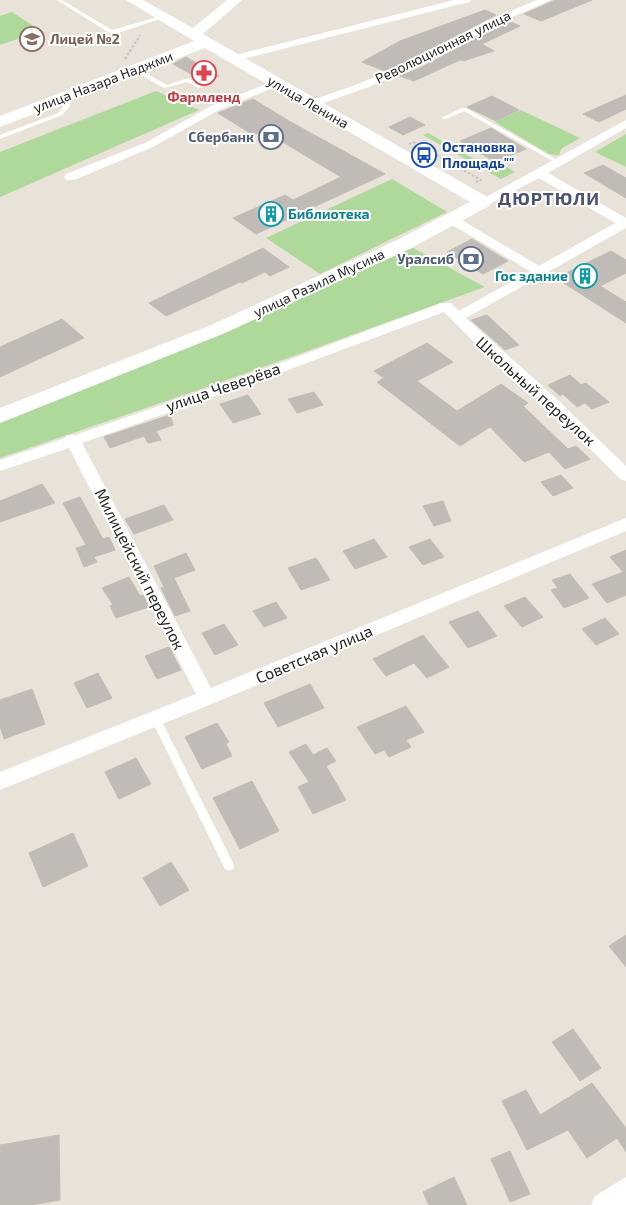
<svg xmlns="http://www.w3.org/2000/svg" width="626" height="1205" viewBox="0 0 626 1205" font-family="'Exo 2',sans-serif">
<rect width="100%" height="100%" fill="#e8e2d9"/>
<g fill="#afd99b">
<path d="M12 12 41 31 0 45V16Z"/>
<path d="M156 91 199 110 0 197V152Z"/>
<path d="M521 110 580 138 561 149 559 155 549 154 495 122Z"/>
<path d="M428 133 497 172 507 167 515 172 501 179 423 135Z"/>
<path d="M626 134V167L595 152Z"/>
<path d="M392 179 447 212 320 274 266 238Z"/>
<path d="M413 248 485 287 210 386 0 458V423L246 322Z"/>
</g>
<g fill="#c0bbb6" stroke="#c2bdb3">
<path d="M555 0H592L541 21 524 14Z"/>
<path d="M485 10 496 15 412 59 385 71 362 62 400 41Z"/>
<path d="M509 21 520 26 482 44 494 51 463 61 460 60 414 81 400 76 422 67Z"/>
<path d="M186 57 219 76 205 82 173 64Z"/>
<path d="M626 95V109L599 122 583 114Z"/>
<path d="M492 96 519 110 496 121 467 107Z"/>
<path d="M253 99 289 121 385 174 256 234 233 218 285 195 293 200 341 177 276 138 271 140 258 133 253 135 218 113Z"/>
<path d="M410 117 425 125 403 135 389 127Z"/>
<path d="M491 128 499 133 526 149 495 162 460 141Z"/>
<path d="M603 165 626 178V198L584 173Z"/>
<path d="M472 239 508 261 483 274 447 252Z"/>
<path d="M263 248 289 267 270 276 265 272 242 283 240 282 166 316 149 303Z"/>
<path d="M611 251 626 260V273L600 286 626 302V323L556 278Z"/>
<path d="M487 315 519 345 505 350 471 320Z"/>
<path d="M62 319 84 338 0 377V347Z"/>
<path d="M427 343 453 362 417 381 457 411 501 384 528 403 523 406 568 449 576 446 590 459 565 469 549 452 524 462 490 427 460 446 377 382 384 378 374 371Z"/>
<path d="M570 375 581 385 586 383 609 402 592 409 585 403 577 407 563 394 560 396 548 385Z"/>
<path d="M314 392 323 405 297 413 288 399Z"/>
<path d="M248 395 261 414 233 423 220 404Z"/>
<path d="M170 415 173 425 156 431 161 440 148 443 144 436 110 448 104 437Z"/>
<path d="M561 475 573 488 553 496 541 482Z"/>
<path d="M42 484 55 503 0 522V501Z"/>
<path d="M80 497 103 539 109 537 115 550 94 557 97 562 84 567 76 548 86 545 63 503Z"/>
<path d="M443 501 451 521 434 526 423 506Z"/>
<path d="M164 505 173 520 134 534 125 519Z"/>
<path d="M374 539 387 557 355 569 343 551Z"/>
<path d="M430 539 444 557 423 565 409 547Z"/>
<path d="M626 550V595L607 603 592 584 623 572 610 557Z"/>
<path d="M186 553 195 570 174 578 190 611 175 616 161 588 164 587 154 566Z"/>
<path d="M316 558 330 580 301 590 288 568Z"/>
<path d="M570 574 589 598 564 608 551 590 558 588 552 580Z"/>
<path d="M129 577 140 596 143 595 149 607 116 618 110 606 113 605 102 588Z"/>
<path d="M525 597 543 617 522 627 504 606Z"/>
<path d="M276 602 287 618 264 627 253 611Z"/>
<path d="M478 611 497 636 468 648 449 622Z"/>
<path d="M605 618 619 634 596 645 582 629Z"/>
<path d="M224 624 238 645 215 655 202 633Z"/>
<path d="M423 635 449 667 427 678 414 663 386 676 373 659Z"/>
<path d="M169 647 181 670 157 679 145 656Z"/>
<path d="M98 673 112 698 87 708 74 683Z"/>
<path d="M310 684 324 708 278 727 264 703Z"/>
<path d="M32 689 45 724 4 739 0 726V700Z"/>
<path d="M406 706 424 732 406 740 411 747 389 757 384 750 375 754 357 727Z"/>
<path d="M217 723 229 742 226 744 232 756 202 769 185 737Z"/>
<path d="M306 744 313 755 327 748 336 761 326 766 346 800 313 814 298 787 309 782 289 752Z"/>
<path d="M136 758 151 784 119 799 105 772Z"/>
<path d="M252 781 279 831 240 849 213 798Z"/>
<path d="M73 833 88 866 43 887 29 853Z"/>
<path d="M171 862 189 890 160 906 143 878Z"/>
<path d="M626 935V967L609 946Z"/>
<path d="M573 1029 601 1068 580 1081 552 1042Z"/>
<path d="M592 1083 626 1128V1152L617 1138 587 1158 568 1130 527 1150 502 1101 526 1090 540 1115Z"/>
<path d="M59 1135 60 1200 31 1205H0V1145Z"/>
<path d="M510 1151 530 1194 510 1202 491 1159Z"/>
<path d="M454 1177 467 1205H429L423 1192Z"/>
</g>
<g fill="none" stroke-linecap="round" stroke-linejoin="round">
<g stroke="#c2c2c2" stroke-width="2" stroke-dasharray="2.5 2" stroke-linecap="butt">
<path d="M125 59 140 35"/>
<path d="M409 144 413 142 481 180 476 182"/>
</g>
<g fill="#fff" fill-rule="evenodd">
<path d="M57 0H62L112 30 161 16 166 17 118 33 111 34Z"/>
<path d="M134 69H138L167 85 188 78 203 87 198 88 187 82 164 88 134 71Z"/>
<path d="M68 94 71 96 70 106 62 115 0 139V135L58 113 64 106 65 96Z"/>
<path d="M462 108H466L561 162 556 163 464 111 446 119 441 118Z"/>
<path d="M156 715 159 716 233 863 234 866 233 869 229 871 225 869 151 719 153 716Z"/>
</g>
<g fill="#fff" fill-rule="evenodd">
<path d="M454 0H471L469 2 235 61 230 58 231 56Z"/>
<path d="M537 0H551L492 26 421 65 366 88 315 106 311 107 305 104 307 102 358 84 413 61 484 22Z"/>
<path d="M276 80 280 81 281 83 280 85 219 110 153 147 74 180H66L64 177 66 174 145 143 211 106Z"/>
<path d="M626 120V128L548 173 626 218V228L466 318 558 400 626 466V481L620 479 548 406 470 338 444 312 261 380 82 443 211 688 626 518V531L214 703 0 790V772L196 694 69 448 0 471V460L65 438 67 435H75L251 374 441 303H451L459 311 530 271 447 222 445 219 447 216H455L539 266 615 223 539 178 487 205 483 206 477 202Z"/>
<path d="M626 1177V1205H591L595 1196Z"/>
</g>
<path fill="#fff" fill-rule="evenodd" d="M126 0H143L193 28 227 0H242L203 34 489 198 492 202 489 206 411 248 225 333 0 423V408L211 325 397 240 470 202 205 48 0 127V116L194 41Z"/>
</g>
<defs>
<symbol id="school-ring" viewBox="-11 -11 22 22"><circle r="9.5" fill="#fff" stroke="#8d6e63" stroke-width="1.5"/><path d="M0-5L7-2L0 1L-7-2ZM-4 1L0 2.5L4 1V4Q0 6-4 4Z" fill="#8d6e63"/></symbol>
<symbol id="pharmacy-ring" viewBox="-11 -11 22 22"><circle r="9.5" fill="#fff" stroke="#e0444e" stroke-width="1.5"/><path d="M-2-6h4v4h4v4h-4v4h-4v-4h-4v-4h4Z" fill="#e0444e"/></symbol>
<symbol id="bank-ring" viewBox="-11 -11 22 22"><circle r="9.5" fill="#fff" stroke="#5c6f8a" stroke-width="1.5"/><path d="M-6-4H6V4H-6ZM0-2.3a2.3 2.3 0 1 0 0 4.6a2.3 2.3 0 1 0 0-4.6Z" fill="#5c6f8a"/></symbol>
<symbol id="bus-ring" viewBox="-11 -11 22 22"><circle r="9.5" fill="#fff" stroke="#1a4fb4" stroke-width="1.5"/><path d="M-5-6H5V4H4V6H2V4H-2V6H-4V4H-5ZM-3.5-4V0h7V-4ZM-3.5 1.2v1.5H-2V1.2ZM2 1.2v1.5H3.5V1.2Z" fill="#1a4fb4"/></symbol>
<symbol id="building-ring" viewBox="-11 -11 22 22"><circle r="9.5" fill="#fff" stroke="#0f9aa8" stroke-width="1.5"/><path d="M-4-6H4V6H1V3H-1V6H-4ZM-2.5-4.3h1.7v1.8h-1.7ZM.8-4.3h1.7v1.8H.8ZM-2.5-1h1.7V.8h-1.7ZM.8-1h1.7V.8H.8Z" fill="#0f9aa8"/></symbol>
</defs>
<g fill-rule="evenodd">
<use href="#school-ring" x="18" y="25" width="28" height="28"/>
<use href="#pharmacy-ring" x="190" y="59" width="28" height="28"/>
<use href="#bank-ring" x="257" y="123" width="28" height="28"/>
<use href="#bus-ring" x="410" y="141" width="28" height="28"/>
<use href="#building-ring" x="257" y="200" width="28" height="28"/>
<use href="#bank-ring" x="457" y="245" width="28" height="28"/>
<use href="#building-ring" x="571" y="262" width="28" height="28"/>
</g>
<g text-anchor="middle" stroke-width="4" stroke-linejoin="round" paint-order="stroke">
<g font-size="14" font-weight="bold" fill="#785e54" stroke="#fff" text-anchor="start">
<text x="50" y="44">Лицей №2</text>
</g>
<g font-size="14" fill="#262626" stroke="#fff">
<text transform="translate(443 47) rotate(-26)" y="5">Революционная улица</text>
<text transform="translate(103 82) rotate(-21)" y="5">улица Назара Наджми</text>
<text transform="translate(308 102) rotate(30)" y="5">улица Ленина</text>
<text transform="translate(319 283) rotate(-25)" y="5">улица Разила Мусина</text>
</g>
<g font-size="14" font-weight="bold" fill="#be3a42" stroke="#fff">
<text x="204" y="102">Фармленд</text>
</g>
<g font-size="14" font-weight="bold" fill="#4e5e75" stroke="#fff" text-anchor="end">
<text x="254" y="142">Сбербанк</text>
<text x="454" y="264">Уралсиб</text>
</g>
<g font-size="14" font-weight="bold" fill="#164399" stroke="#fff" text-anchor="start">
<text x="442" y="152">Остановка<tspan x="442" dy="16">Площадь""</tspan></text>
</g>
<g font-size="14" font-weight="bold" fill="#0d838f" stroke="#fff" text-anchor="start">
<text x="288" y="219">Библиотека</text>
<text x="568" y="281" text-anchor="end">Гос здание</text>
</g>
<g font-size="16" fill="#262626" stroke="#fff">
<text transform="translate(223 387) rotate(-19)" y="6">улица Чеверёва</text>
<text transform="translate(536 391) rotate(42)" y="6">Школьный переулок</text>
<text transform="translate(140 569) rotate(63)" y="6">Милицейский переулок</text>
<text transform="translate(314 654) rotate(-23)" y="6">Советская улица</text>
</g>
<g font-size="18" font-weight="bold" letter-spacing="1" fill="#4c5372" stroke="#fff">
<text x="549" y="205">ДЮРТЮЛИ</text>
</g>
</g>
</svg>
